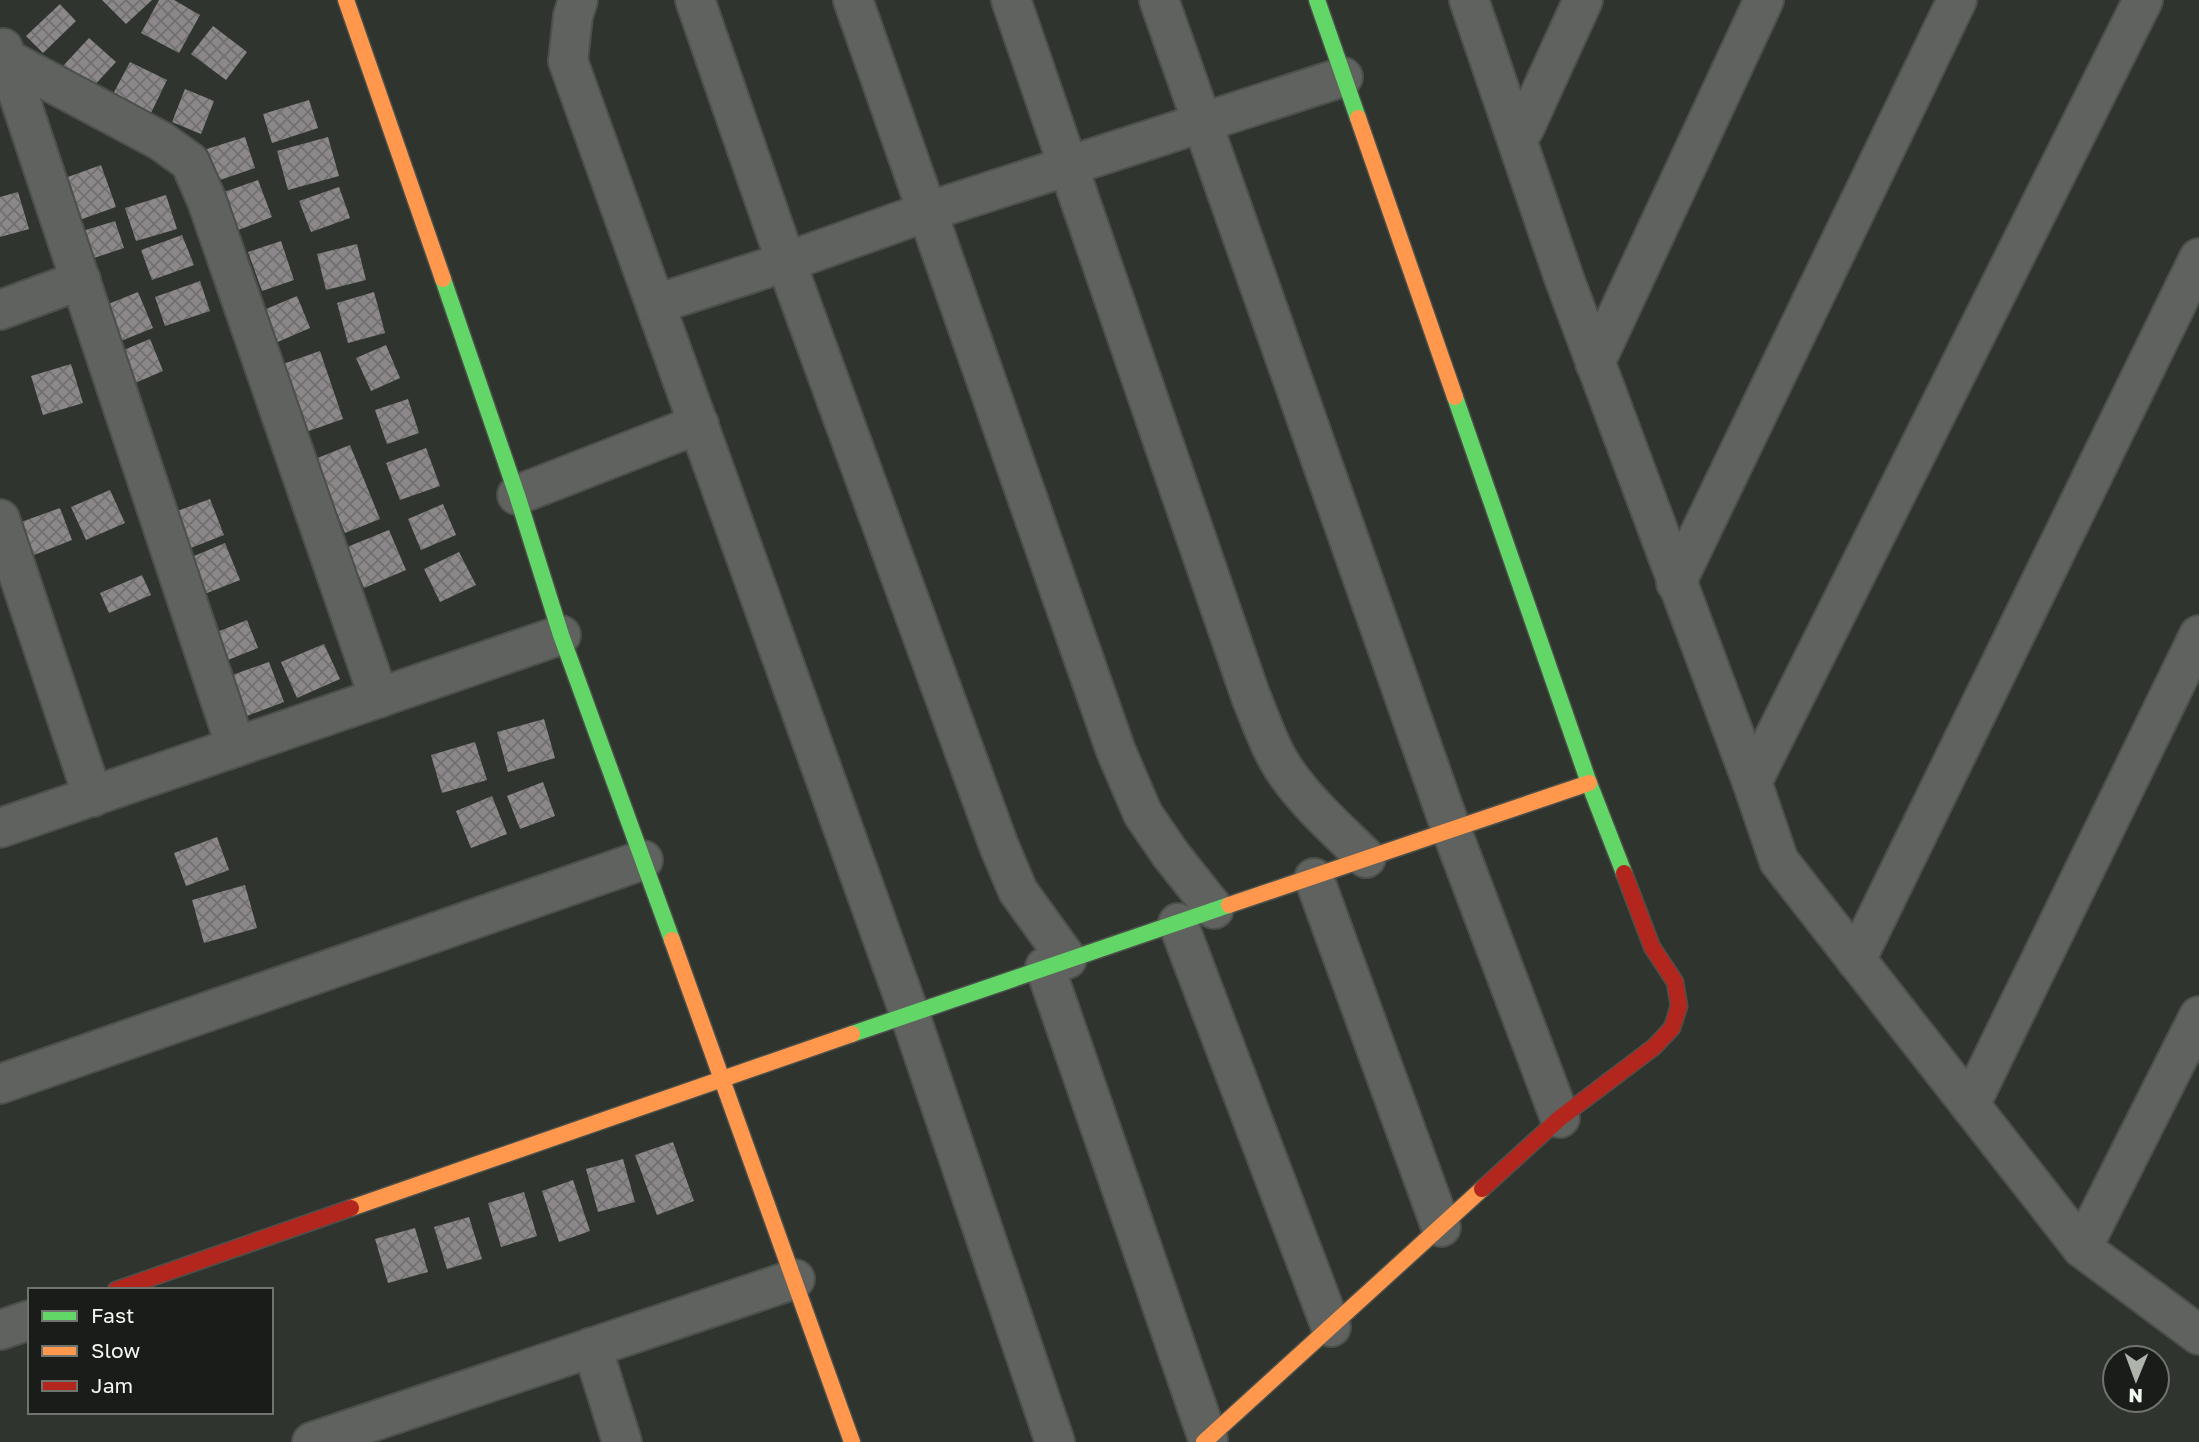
<svg xmlns="http://www.w3.org/2000/svg" width="2199" height="1442" viewBox="0 0 2199 1442" font-family="'Golos Text',sans-serif">
<defs>
<pattern id="building-cross-hatch" width="8" height="8" patternUnits="userSpaceOnUse" patternTransform="scale(1.75)"><rect width="8" height="8" fill="#8c8789"/><path d="M0 0l8 8M0 8l8-8" fill="none" stroke="#716f6f"/></pattern>
</defs>
<rect width="100%" height="100%" fill="#2f342e"/>
<g fill="url(#building-cross-hatch)">
<path d="M102 0H152L126 24Z"/>
<path d="M159 0H174L200 15 179 53 141 33Z"/>
<path d="M60 4 76 21 43 53 26 36Z"/>
<path d="M213 26 247 52 226 80 191 54Z"/>
<path d="M89 38 116 62 90 90 63 66Z"/>
<path d="M130 62 167 80 150 115 112 96Z"/>
<path d="M185 89 214 101 201 134 172 122Z"/>
<path d="M309 100 318 128 272 143 263 114Z"/>
<path d="M245 137 255 168 217 181 207 149Z"/>
<path d="M328 137 339 176 288 190 277 151Z"/>
<path d="M101 165 116 207 68 224 54 182Z"/>
<path d="M258 180 272 217 225 235 210 197Z"/>
<path d="M339 187 350 218 311 232 299 201Z"/>
<path d="M18 192 29 229 0 237V197Z"/>
<path d="M166 195 177 229 136 241 125 208Z"/>
<path d="M115 221 124 248 82 262 73 234Z"/>
<path d="M182 235 194 265 152 280 141 250Z"/>
<path d="M281 241 294 280 262 291 248 252Z"/>
<path d="M357 244 366 280 326 290 317 254Z"/>
<path d="M200 281 210 311 165 326 155 297Z"/>
<path d="M138 292 153 328 111 345 96 309Z"/>
<path d="M374 292 385 333 348 343 337 303Z"/>
<path d="M297 296 310 328 273 344 259 312Z"/>
<path d="M150 339 163 371 128 386 114 354Z"/>
<path d="M386 345 400 378 371 391 356 358Z"/>
<path d="M320 351 343 419 306 432 283 364Z"/>
<path d="M71 364 83 403 43 415 31 376Z"/>
<path d="M408 399 419 433 387 444 375 410Z"/>
<path d="M350 445 380 519 345 533 315 459Z"/>
<path d="M426 448 440 486 400 500 386 463Z"/>
<path d="M110 490 125 523 86 540 71 507Z"/>
<path d="M210 499 224 535 183 551 169 514Z"/>
<path d="M443 504 456 535 421 550 408 519Z"/>
<path d="M60 508 72 540 34 555 21 522Z"/>
<path d="M389 530 406 570 364 588 347 547Z"/>
<path d="M225 543 240 580 202 595 187 559Z"/>
<path d="M459 552 476 585 440 602 424 569Z"/>
<path d="M142 575 151 595 109 613 100 593Z"/>
<path d="M247 620 258 648 223 662 212 634Z"/>
<path d="M324 644 340 679 297 698 281 662Z"/>
<path d="M269 662 284 702 236 720 221 679Z"/>
<path d="M544 719 555 758 508 772 497 732Z"/>
<path d="M475 742 487 780 442 793 431 755Z"/>
<path d="M543 782 555 816 520 829 507 796Z"/>
<path d="M492 796 507 834 471 848 456 811Z"/>
<path d="M217 837 229 870 186 886 174 853Z"/>
<path d="M245 885 257 928 204 943 192 900Z"/>
<path d="M673 1142 694 1201 657 1215 635 1155Z"/>
<path d="M623 1159 635 1202 598 1212 586 1169Z"/>
<path d="M573 1180 590 1231 559 1242 542 1191Z"/>
<path d="M524 1192 537 1236 501 1247 488 1203Z"/>
<path d="M469 1217 482 1259 447 1269 434 1227Z"/>
<path d="M415 1228 428 1272 388 1283 375 1239Z"/>
</g>
<g fill="none" stroke-linecap="round" stroke-linejoin="round">
<defs>
<g id="street">
<path d="M578 0 573 16 568 61 910 1015 1055 1442"/>
<path d="M695 0 786 262 999 846 1018 891 1067 959"/>
<path d="M853 0 1116 751 1143 814 1171 855 1214 909"/>
<path d="M1011 0 1251 697C1262 723 1271 752 1288 775 1310 806 1339 831 1366 858"/>
<path d="M1159 0 1451 829 1560 1118"/>
<path d="M1469 0 1564 278 1752 782 1779 861 2082 1248 2199 1335"/>
<path d="M3 48 236 747"/>
<path d="M7 59 161 141 190 162 207 201 379 698"/>
<path d="M1524 129 1583 0"/>
<path d="M656 304 786 262 926 212 1343 77"/>
<path d="M0 310 81 280"/>
<path d="M1595 363 1764 0"/>
<path d="M517 495 699 424"/>
<path d="M0 519 93 797"/>
<path d="M1676 583 1957 0"/>
<path d="M1752 782 2143 0"/>
<path d="M0 828 561 635"/>
<path d="M1314 878 1441 1227"/>
<path d="M1178 923 1331 1327"/>
<path d="M1856 960 2199 258"/>
<path d="M1045 967 1208 1439"/>
<path d="M0 1084 643 860"/>
<path d="M1970 1105 2199 635"/>
<path d="M2082 1248 2199 1016"/>
<path d="M0 1330 30 1320"/>
<path d="M592 1347 622 1442"/>
<path d="M312 1442 795 1279"/>
</g>
<g id="fast">
<path d="M1317 0 1358 118"/>
<path d="M443 279 517 495 561 635 672 940"/>
<path d="M1455 397 1589 783 1624 873"/>
<path d="M852 1034 1229 905"/>
</g>
<g id="slow">
<path d="M346 0 443 279"/>
<path d="M1358 118 1455 397"/>
<path d="M1229 905 1589 783"/>
<path d="M672 940 852 1442"/>
<path d="M351 1208 852 1034"/>
<path d="M1204 1442 1482 1189"/>
</g>
<g id="jam">
<path d="M1482 1189 1560 1118 1654 1047 1672 1028 1679 1006 1675 982 1652 947 1624 873"/>
<path d="M116 1290 351 1208"/>
</g>
</defs>
<use href="#street" stroke="#4c504b" stroke-width="42"/>
<use href="#fast" stroke="#4c504b" stroke-width="19"/>
<use href="#slow" stroke="#4c504b" stroke-width="19"/>
<use href="#jam" stroke="#4c504b" stroke-width="19"/>
<use href="#street" stroke="#5f625e" stroke-width="38"/>
<use href="#fast" stroke="#63d668" stroke-width="16"/>
<use href="#slow" stroke="#ff974d" stroke-width="16"/>
<use href="#jam" stroke="#b3261e" stroke-width="16"/>
</g>
<rect x="28" y="1288" width="245" height="126" fill="#191c18" stroke="#70746e" stroke-width="2"/>
<rect x="42" y="1311" width="35" height="10" fill="#63d668" stroke="#70746e" stroke-width="2"/>
<text x="91" y="1323" font-size="21" fill="#f2f7f0">Fast</text>
<rect x="42" y="1346" width="35" height="10" fill="#ff974d" stroke="#70746e" stroke-width="2"/>
<text x="91" y="1358" font-size="21" fill="#f2f7f0">Slow</text>
<rect x="42" y="1381" width="35" height="10" fill="#b3261e" stroke="#70746e" stroke-width="2"/>
<text x="91" y="1393" font-size="21" fill="#f2f7f0">Jam</text>
<g transform="translate(2136 1379) rotate(181)"><circle r="33" fill="#191c18" stroke="#70746e" stroke-width="2"/>
<path d="M0-5L12 26L0 18L-12 26Z" fill="#aeb3ac"/>
<text y="-10" font-size="19" font-weight="bold" text-anchor="middle" fill="#f2f7f0">N</text>
</g>
</svg>
